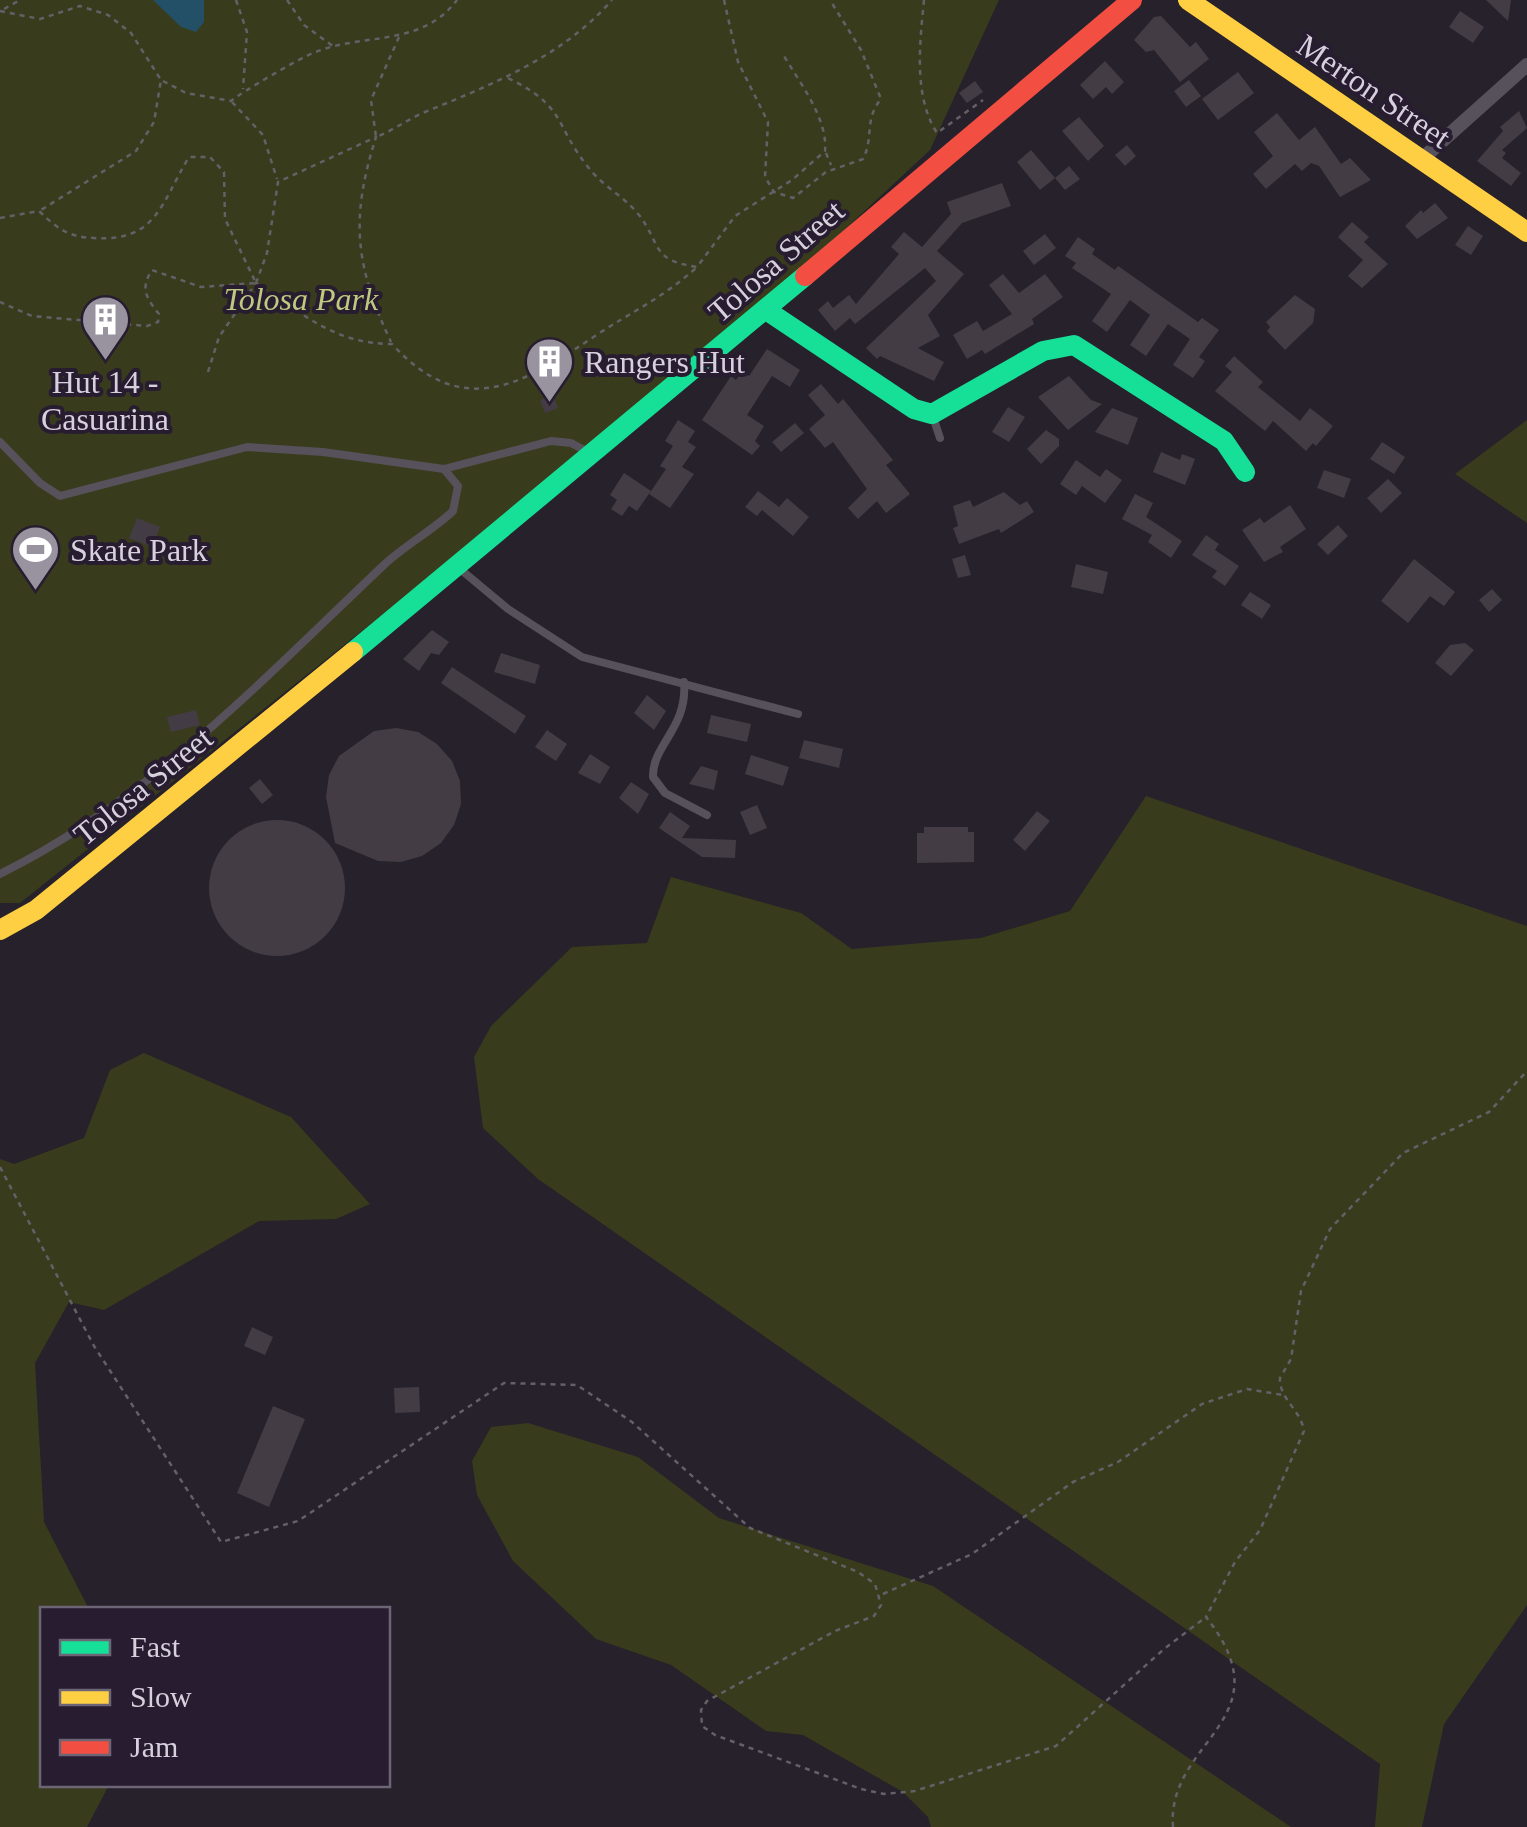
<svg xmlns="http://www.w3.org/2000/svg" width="1527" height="1827" viewBox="0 0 1527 1827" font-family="'Times New Roman',serif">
<rect width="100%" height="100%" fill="#26212b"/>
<g fill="#383c1c">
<path d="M0 0H999L930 150 755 313 588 451 20 903H0Z"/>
<path d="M1527 420V523L1455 474Z"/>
<path d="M1146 796 1527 926V1605L1444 1724 1422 1827H1375L1380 1764 538 1179 483 1128 474 1057 491 1026 572 947 647 943 671 877 801 913 852 949 981 938 1070 911Z"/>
<path d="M144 1053 291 1117 370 1204 336 1219 259 1221 104 1310 69 1302 35 1363 44 1522 89 1609 42 1610V1784L109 1785 87 1827H0V1159L14 1164 84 1138 110 1070Z"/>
<path d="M528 1423 638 1457 719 1518 933 1586 1291 1827H931L928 1817 903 1792 803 1735 766 1731 671 1665 596 1639 513 1561 477 1495 472 1461 491 1427Z"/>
</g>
<path fill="#234f67" d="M153 0H204V22L196 32 181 27Z"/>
<g fill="#433c44">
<path d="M1486 0H1511L1508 21Z"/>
<path d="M1460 11 1484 27 1473 43 1449 27Z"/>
<path d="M1161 16 1190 47 1196 42 1209 59 1180 82 1154 50 1146 52 1134 40 1154 17Z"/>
<path d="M1105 61 1124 82 1112 94 1106 87 1093 99 1080 85Z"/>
<path d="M1238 72 1254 93 1218 120 1202 99Z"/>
<path d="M1189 80 1201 96 1186 107 1174 91Z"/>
<path d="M975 81 983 92 967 103 959 93Z"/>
<path d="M1519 111 1527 128 1502 150 1506 153 1502 158 1521 173 1511 186 1477 161 1503 131 1500 127Z"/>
<path d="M1277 113 1299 140 1315 127 1341 164 1350 158 1371 180 1340 197 1319 166 1311 163 1302 171 1295 164 1266 189 1253 174 1273 156 1254 132Z"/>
<path d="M1079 117 1104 146 1088 161 1062 131Z"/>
<path d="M1127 145 1136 156 1125 166 1115 155Z"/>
<path d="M1031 150 1055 178 1040 190 1017 162Z"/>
<path d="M1069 166 1080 179 1065 190 1055 178Z"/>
<path d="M1002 183 1011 206 962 223 937 251 964 274 928 315 940 336 918 348 944 362 934 381 880 356 877 359 866 348 936 281 925 268 855 324 850 318 835 331 818 310 828 301 833 308 849 295 856 304 899 254 891 247 904 232 922 247 951 214 947 202Z"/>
<path d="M1435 203 1448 218 1417 239 1405 226 1421 210 1423 213Z"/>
<path d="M1352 222 1369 237 1364 242 1388 264 1362 288 1348 276 1363 260 1338 237Z"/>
<path d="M1468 226 1483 236 1471 255 1455 245Z"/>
<path d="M1045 234 1056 248 1034 265 1023 251Z"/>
<path d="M1078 237 1095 249 1092 254 1115 270 1118 266 1198 322 1202 318 1219 330 1199 357 1205 361 1193 378 1173 365 1190 339 1168 324 1146 356 1130 345 1150 315 1130 300 1107 332 1092 321 1111 294 1072 268 1076 263 1065 256Z"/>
<path d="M1003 274 1019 293 1045 274 1063 297 1032 319 1034 324 985 354 982 350 967 359 953 335 977 321 983 331 1012 314 989 285Z"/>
<path d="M1295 295 1315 309 1313 323 1285 350 1267 331 1270 327 1266 322Z"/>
<path d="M767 349 800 370 790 387 772 376 747 415 764 426 755 441 760 446 752 455 702 420 731 376 736 380 742 371 749 376Z"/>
<path d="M1234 356 1263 382 1258 387 1300 421 1310 408 1333 426 1316 446 1313 443 1306 451 1273 421 1265 431 1215 391 1232 372 1225 366Z"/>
<path d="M1069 376 1091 400 1102 404 1068 430 1038 397Z"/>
<path d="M821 384 838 404 843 399 893 460 886 465 910 494 886 513 877 501 858 519 848 508 867 489 833 442 825 448 809 429 825 415 808 395Z"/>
<path d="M553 395 558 408 545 413 540 400Z"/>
<path d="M1008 407 1025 417 1009 442 992 432Z"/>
<path d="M1112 408 1138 418 1128 445 1095 432Z"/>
<path d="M678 420 695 431 688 442 696 447 682 467 694 474 670 508 649 494 666 469 660 466 673 446 665 441Z"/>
<path d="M795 423 804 433 781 452 772 442Z"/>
<path d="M1046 430 1059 439V446L1041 464 1027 449Z"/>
<path d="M1382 442 1405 457 1394 474 1370 459Z"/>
<path d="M1161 452 1180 460 1182 454 1195 459 1185 485 1153 472Z"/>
<path d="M1076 460 1100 477 1106 469 1122 480 1105 503 1082 486 1076 495 1060 484Z"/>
<path d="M1324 470 1351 479 1344 498 1317 488Z"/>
<path d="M624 473 651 491 637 511 629 506 622 516 611 509 617 500 610 495Z"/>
<path d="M1388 479 1402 493 1381 513 1367 498Z"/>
<path d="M758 491 779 507 787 498 809 517 793 536 762 510 757 516 745 507Z"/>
<path d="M1004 492 1020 505 1027 501 1034 512 1001 533 999 529 959 544 953 528 958 526 953 506 970 500 973 507Z"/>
<path d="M1135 494 1153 503 1146 517 1182 541 1171 558 1148 542 1152 535 1122 519Z"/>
<path d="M1290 505 1306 529 1280 547 1283 552 1264 562 1242 530 1260 518 1264 523Z"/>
<path d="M137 518 160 527 152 547 129 538Z"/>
<path d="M1338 525 1348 536 1328 555 1317 544Z"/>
<path d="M1206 535 1219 544 1215 550 1239 566 1225 586 1212 577 1217 571 1192 555Z"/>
<path d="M965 555 971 575 958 578 952 559Z"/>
<path d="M1414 559 1455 592 1444 606 1430 596 1408 623 1381 601Z"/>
<path d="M1076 564 1108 572 1103 594 1071 587Z"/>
<path d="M1492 589 1502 600 1489 612 1479 600Z"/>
<path d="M1250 592 1271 605 1262 619 1241 605Z"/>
<path d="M432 630 449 642 439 655 431 653 419 671 403 659Z"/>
<path d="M1465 643 1474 650 1451 676 1435 663 1450 645Z"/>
<path d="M501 653 540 665 535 684 494 672Z"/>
<path d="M452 667 526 716 515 734 441 683Z"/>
<path d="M647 695 666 711 654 730 634 713Z"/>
<path d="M196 710 200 725 171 732 167 717Z"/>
<path d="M711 715 751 724 747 742 707 733Z"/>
<path d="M396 728 418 732 437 744 452 761 460 781 461 804 454 825 441 843 422 856 401 862 378 861 335 843 326 797 329 775 339 756 374 731Z"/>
<path d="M547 730 567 744 556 761 535 747Z"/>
<path d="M804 740 843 749 839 768 799 758Z"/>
<path d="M590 754 610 767 600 784 578 773Z"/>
<path d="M751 755 789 767 783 786 745 774Z"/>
<path d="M701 766 718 771 714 790 689 784Z"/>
<path d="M260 779 273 795 262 804 249 788Z"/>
<path d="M631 782 649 794 638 814 619 798Z"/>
<path d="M757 805 767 828 750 835 740 812Z"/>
<path d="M1037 811 1050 821 1025 851 1013 840Z"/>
<path d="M670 812 690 826 682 838 736 840 735 858 702 857 659 828Z"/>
<circle cx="277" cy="888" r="68"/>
<path d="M924 827H968V832H974V862L917 863V833H924Z"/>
<path d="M252 1327 273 1337 265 1355 244 1346Z"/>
<path d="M419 1387 420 1412 395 1413 394 1388Z"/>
<path d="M273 1406 305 1419 269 1507 237 1493Z"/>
</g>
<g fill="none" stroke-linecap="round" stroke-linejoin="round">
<g stroke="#646067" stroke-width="2.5" stroke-dasharray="5 5" stroke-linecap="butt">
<path d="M236 0 247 32 243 89"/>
<path d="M287 0 304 25 334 47"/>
<path d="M724 0 738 62 768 122 765 177 774 192 793 198 826 172 863 159C874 138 864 119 881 99L861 50 830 0"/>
<path d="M924 0C920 42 913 96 937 133L983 100"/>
<path d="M4 9 20 0"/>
<path d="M0 11 40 19 80 6 108 15 131 33 161 80 154 122 136 151 41 210"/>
<path d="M399 37 371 100 376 137C394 130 408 119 425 112 493 84 562 57 612 0"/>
<path d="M508 78C567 107 553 123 588 167 602 186 624 196 639 215 662 245 650 260 697 267L735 216 792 180 825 151C828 119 800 83 784 56"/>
<path d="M163 81 186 93 231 101C242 92 298 59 313 53 363 32 421 48 457 0"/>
<path d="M232 102 263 135 277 179"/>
<path d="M826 153 831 165"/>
<path d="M0 218 39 211C58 229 68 237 94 238 157 242 161 203 189 157H210L224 172 225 219 256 283 201 287 152 270C140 288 146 298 159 314L158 322 147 326 32 316 0 302"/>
<path d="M256 283 267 253 278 182 376 137C350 219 355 265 391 342"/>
<path d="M208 372 219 337 256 283C302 313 334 344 392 344 462 421 522 385 595 336 631 312 663 298 697 267"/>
<path d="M0 1167 94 1346 221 1542 298 1521 504 1383 577 1385 632 1422 750 1528 858 1572 875 1584 881 1605 874 1616 835 1631 707 1701 701 1710 702 1726 715 1735 861 1789 884 1794 915 1791 1056 1746 1164 1649 1206 1617"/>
<path d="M883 1594 972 1554 1073 1482 1118 1462 1202 1404 1247 1389 1283 1395"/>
<path d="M1173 1827C1166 1740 1288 1720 1206 1617L1235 1562 1260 1530 1304 1431C1301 1410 1279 1399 1280 1378L1291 1359 1301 1291 1330 1229 1403 1153 1489 1112 1527 1071"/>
</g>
<g stroke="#56515a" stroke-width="8">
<path d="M932 414 940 438"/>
<path d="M0 442 40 483 60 496 247 447 323 452 444 469 551 441 571 443 590 453"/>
<path d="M460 569 508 609 582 657 798 714"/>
<path d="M684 682C688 728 652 745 653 777L665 793 707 815"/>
<path d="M0 874C153 798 264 678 386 563 407 544 433 530 453 511L458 486 444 469"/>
</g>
<path stroke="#56515a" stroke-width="14" d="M1422 159 1527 65"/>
<g stroke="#16e098" stroke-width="20">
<path d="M766 310 914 409 932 414 1043 351 1074 345 1224 441 1245 472"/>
<path d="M353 652 805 276"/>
</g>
<g stroke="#ffcf43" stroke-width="20">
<path d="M1188 0 1527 232"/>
<path d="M0 930 36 910 353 652"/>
</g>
<path stroke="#f24e42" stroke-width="20" d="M805 276 1132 0"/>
</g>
<defs>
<symbol id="building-pin" viewBox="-11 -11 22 30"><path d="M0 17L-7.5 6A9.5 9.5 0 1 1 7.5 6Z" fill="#99939f" stroke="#271c30"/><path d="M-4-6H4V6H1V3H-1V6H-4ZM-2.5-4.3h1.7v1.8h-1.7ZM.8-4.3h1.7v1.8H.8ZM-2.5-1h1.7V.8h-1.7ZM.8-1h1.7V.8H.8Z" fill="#fff"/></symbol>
<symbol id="stadium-pin" viewBox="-11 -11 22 30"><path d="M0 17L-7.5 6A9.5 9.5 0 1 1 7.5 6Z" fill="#99939f" stroke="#271c30"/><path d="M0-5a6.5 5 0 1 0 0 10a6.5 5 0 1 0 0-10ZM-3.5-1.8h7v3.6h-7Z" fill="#fff"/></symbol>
</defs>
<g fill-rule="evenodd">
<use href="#building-pin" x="78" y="292" width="55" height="75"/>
<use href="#building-pin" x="522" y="334" width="55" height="75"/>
<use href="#stadium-pin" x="8" y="522" width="55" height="75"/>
</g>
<g text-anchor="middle" stroke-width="8" stroke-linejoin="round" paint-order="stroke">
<g font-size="32" fill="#d7d0dd" stroke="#271c30">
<text transform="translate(1374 91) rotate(34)" y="11">Merton Street</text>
<text transform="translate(776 261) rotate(-41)" y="11">Tolosa Street</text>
<text transform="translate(143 786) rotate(-39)" y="11">Tolosa Street</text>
</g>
<g font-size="32" font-style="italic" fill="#bfc97f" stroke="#271c30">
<text x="301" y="310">Tolosa Park</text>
</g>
<g font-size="32" fill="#d7d0dd" stroke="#271c30" text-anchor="start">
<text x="584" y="373">Rangers Hut</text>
<text x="105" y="393" text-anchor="middle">Hut 14 -<tspan x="105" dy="37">Casuarina</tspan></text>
<text x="70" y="561">Skate Park</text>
</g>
</g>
<rect x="40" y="1607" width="350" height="180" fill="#271c30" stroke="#6d6475" stroke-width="2.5"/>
<rect x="60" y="1640" width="50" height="15" fill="#16e098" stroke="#6d6475" stroke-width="2.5"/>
<text x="130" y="1657" font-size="30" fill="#d7d0dd">Fast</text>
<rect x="60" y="1690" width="50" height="15" fill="#ffcf43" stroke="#6d6475" stroke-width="2.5"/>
<text x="130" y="1707" font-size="30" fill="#d7d0dd">Slow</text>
<rect x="60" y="1740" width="50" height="15" fill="#f24e42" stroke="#6d6475" stroke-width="2.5"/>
<text x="130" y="1757" font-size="30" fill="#d7d0dd">Jam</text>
</svg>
